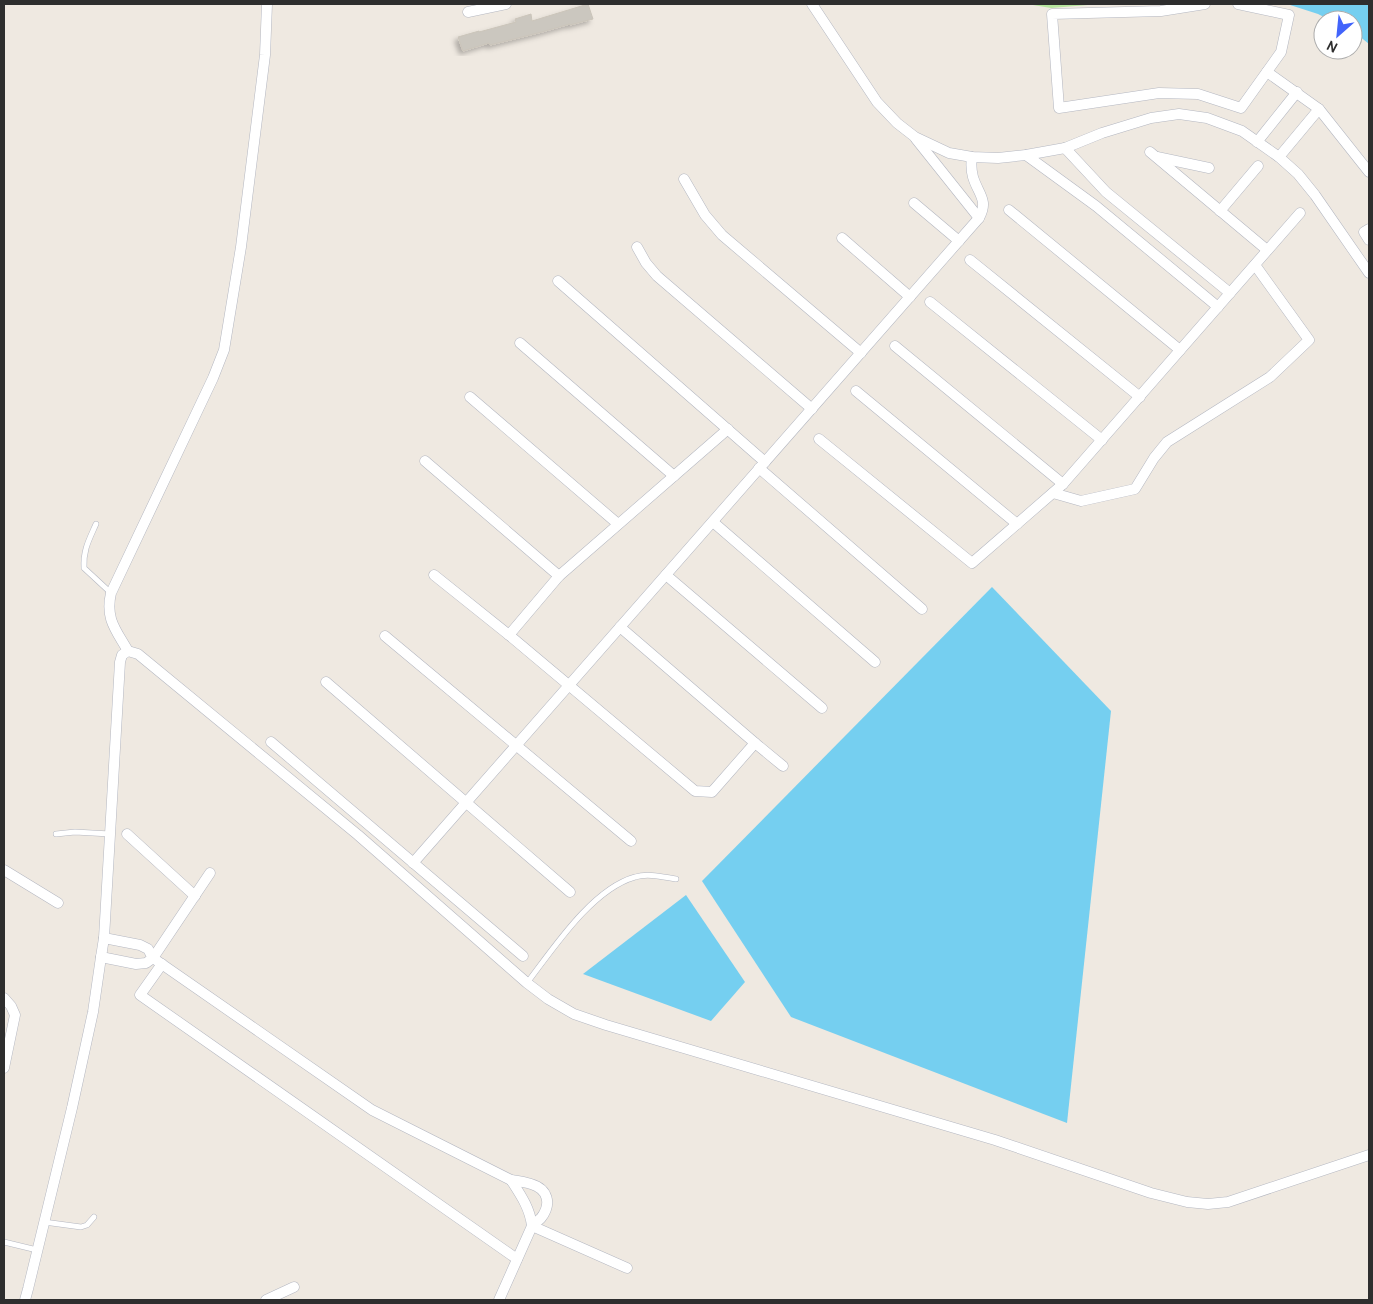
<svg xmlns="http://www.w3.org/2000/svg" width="1373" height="1304" viewBox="0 0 1373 1304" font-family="Cabin,sans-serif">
<defs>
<filter id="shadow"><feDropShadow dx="-3.5" dy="3.5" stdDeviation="2.5" flood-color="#0004"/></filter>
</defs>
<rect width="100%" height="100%" fill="#efe9e1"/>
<path fill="#b6e59e" d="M1027 4H1100L1051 8Z"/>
<g fill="#75cff0">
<path d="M1287 4H1369V44L1353 31V20H1330L1318 14Z"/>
<path d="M992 587 1111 711 1067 1123 791 1017 702 881Z"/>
<path d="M686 895 745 982 711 1021 583 974Z"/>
</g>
<path fill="#cbc7bf" stroke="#cbc5ba" filter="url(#shadow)" d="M588 4 593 19 570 25V24L542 32 490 45 489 43 463 51 458 37 479 31V32L516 22 515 19 531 14 532 21Z"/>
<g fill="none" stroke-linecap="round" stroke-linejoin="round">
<defs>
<g id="lane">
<path d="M96 524C89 540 83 550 84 568L111 593"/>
<path d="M56 834 75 832 110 834"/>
<path d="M527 983C553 949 592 889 635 877 648 873 663 877 676 879"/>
<path d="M44 1222 81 1227 87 1225 94 1217"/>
<path d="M4 1242 37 1250"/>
</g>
<g id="street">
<path d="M812 4 877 102 897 123 915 137 949 153 972 157 998 158 1026 155 1065 148 1102 133 1151 118 1179 114 1207 118 1242 131 1279 157 1298 174 1315 195 1369 273"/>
<path d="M1205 4 1161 11 1052 14 1059 108 1159 93 1198 94 1241 108 1281 52 1289 15 1238 4"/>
<path d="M468 12 506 4"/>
<path d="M1267 72 1319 109 1369 172"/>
<path d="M916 139 979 218"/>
<path d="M1257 142 1297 92"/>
<path d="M1065 148 1106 192 1230 293"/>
<path d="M1150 152 1267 250"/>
<path d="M1026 155 1096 206 1218 307"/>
<path d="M1157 157 1209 168"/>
<path d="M1279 157 1319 109"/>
<path d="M684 179 705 215 722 235 861 353"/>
<path d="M914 203 959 241"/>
<path d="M1009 210 1180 350"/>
<path d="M1220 211 1258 166"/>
<path d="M1369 229 1364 232 1369 240"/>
<path d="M842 238 910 297"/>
<path d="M637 247 646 263 657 276 812 409"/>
<path d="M970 260 1140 397"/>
<path d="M558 281 765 462"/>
<path d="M930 302 1102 440"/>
<path d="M520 343 674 476"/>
<path d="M895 346 1063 484"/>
<path d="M856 391 1017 524"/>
<path d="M470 397 618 524"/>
<path d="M819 439 972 563 1063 484 1300 213"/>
<path d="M425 461 559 576"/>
<path d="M759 468 922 609"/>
<path d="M1053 493 1081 501 1135 489 1154 458 1167 442 1270 377 1309 340 1255 265"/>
<path d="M713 522 875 662"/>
<path d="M434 575 509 635 695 791 712 792 755 743 620 627"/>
<path d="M666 575 822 708"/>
<path d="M509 635 559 576 728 429"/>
<path d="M385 636 631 841"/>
<path d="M128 651C116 630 105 619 111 593L213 378 224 350 241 247 265 55 267 4"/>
<path d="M326 682 570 892"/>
<path d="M271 742 523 956"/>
<path d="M755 743 783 766"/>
<path d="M127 834 195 896"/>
<path d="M413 863 979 218C989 200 978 194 973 177 971 170 971 164 972 157"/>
<path d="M4 870 58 903"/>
<path d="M104 938 140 945 148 949 153 958 372 1110 511 1180C518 1181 525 1182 531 1184 548 1189 552 1204 541 1218 539 1220 535 1223 532 1226L499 1300"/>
<path d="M101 957 136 964 146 963 153 958 210 873"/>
<path d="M162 964 140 995 517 1259"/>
<path d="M4 998 11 1006 15 1015 4 1068"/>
<path d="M511 1180C520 1194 530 1208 532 1226"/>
<path d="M532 1226 627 1268"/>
<path d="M25 1300 28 1289 72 1108 93 1012 101 957 104 938 120 662 122 655 128 651 138 654 358 835 527 983 548 999 574 1014 606 1025 995 1140 1151 1193 1187 1202 1208 1204 1228 1202 1369 1155"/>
<path d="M266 1300 294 1287"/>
</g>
</defs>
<use href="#lane" stroke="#b4b7c1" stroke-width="6"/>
<use href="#street" stroke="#b4b7c1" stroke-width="11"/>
<use href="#lane" stroke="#fff" stroke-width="5"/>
<use href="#street" stroke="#fff" stroke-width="10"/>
</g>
<rect width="1373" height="1304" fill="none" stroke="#2e2e2e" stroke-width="10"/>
<g transform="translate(1338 35) rotate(207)"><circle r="24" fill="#ffffff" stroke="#ababab"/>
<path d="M0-4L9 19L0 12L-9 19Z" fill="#4264fb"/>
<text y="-8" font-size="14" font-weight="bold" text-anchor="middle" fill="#2e2e2e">N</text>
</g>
</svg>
